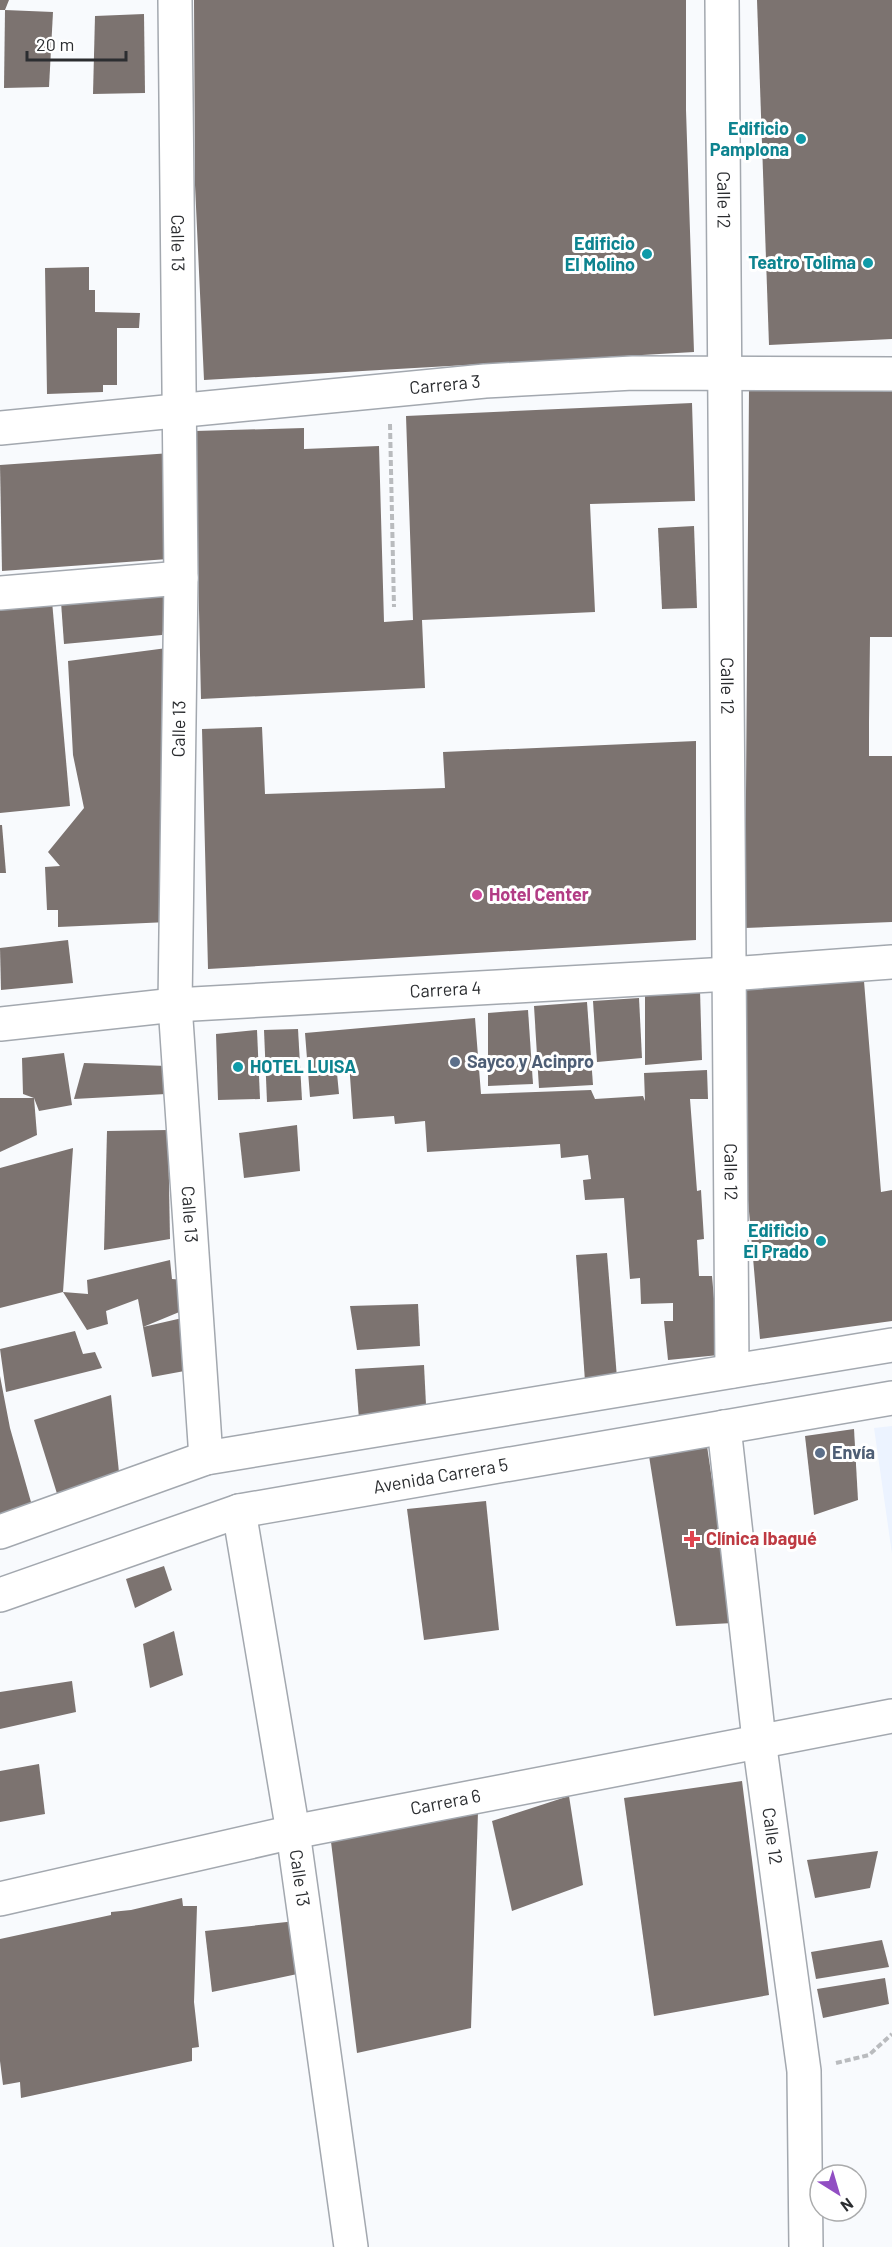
<svg xmlns="http://www.w3.org/2000/svg" width="892" height="2247" viewBox="0 0 892 2247" font-family="Barlow,sans-serif">
<rect width="100%" height="100%" fill="#f8fafd"/>
<path fill="#ecf3ff" d="M892 1426V1554L874 1428Z"/>
<g fill="#7c7370">
<path d="M0 0H9L5 10H0Z"/>
<path d="M194 0H686V110L694 352 204 380 195 185Z"/>
<path d="M757 0H892V339L769 345Z"/>
<path d="M5 10 53 12 49 87 4 88Z"/>
<path d="M144 14 145 93 93 94 95 16Z"/>
<path d="M89 267V290H95V312L140 313 139 328H117V385H103V392L47 394 45 268Z"/>
<path d="M749 388 892 391V637H870L869 722V756H892V922L745 928Z"/>
<path d="M692 403 695 501 590 504 595 612 422 620 425 688 201 699 195 431 304 428V449L379 446 384 622 413 620 406 416Z"/>
<path d="M171 453 168 559 2 571 0 465Z"/>
<path d="M694 526 697 608 662 609 658 528Z"/>
<path d="M172 591 162 635 64 644 61 602Z"/>
<path d="M52 601 70 806 0 813V607Z"/>
<path d="M167 648 165 840 159 886 168 922 58 927V910H47L45 867 60 866 48 852 84 808 73 755 68 661Z"/>
<path d="M262 727 265 794 445 788 443 752 696 741V940L208 969 202 729Z"/>
<path d="M0 825H2L6 873H0Z"/>
<path d="M68 940 73 983 1 990 0 948Z"/>
<path d="M864 981 881 1192 892 1190V1321L760 1339 730 991Z"/>
<path d="M700 990 702 1060 645 1065V996Z"/>
<path d="M639 998 642 1058 597 1062 593 1001Z"/>
<path d="M587 1002 593 1085 539 1088 534 1006Z"/>
<path d="M528 1010 533 1084 488 1086V1013Z"/>
<path d="M475 1018 481 1094 591 1090 595 1099 643 1096 645 1101 644 1073 707 1070 708 1099H690L697 1191 701 1190 704 1239 697 1240 699 1276H712L719 1355 668 1360 664 1321H673V1303L641 1304 640 1278 630 1279 624 1198 585 1200 583 1180 591 1179 588 1155 561 1158 560 1144 427 1152 425 1121 395 1124 394 1116 353 1119 349 1062 336 1063 339 1094 310 1097 305 1033Z"/>
<path d="M298 1029 302 1100 267 1102 264 1030Z"/>
<path d="M257 1030 260 1099 218 1100 216 1034Z"/>
<path d="M64 1053 72 1105 39 1111 34 1098 23 1094 22 1058Z"/>
<path d="M84 1063 167 1066 166 1094 74 1099Z"/>
<path d="M0 1098H34L37 1135 0 1152Z"/>
<path d="M297 1125 300 1171 244 1178 239 1133Z"/>
<path d="M168 1130 170 1239 104 1250 107 1131Z"/>
<path d="M73 1148 63 1292 88 1294 87 1280 170 1260 172 1279 186 1280 189 1308 143 1327 191 1316 190 1370 152 1377 138 1299 106 1311 108 1324 87 1330 63 1292 0 1308V1168Z"/>
<path d="M607 1253 617 1378 585 1381 576 1255Z"/>
<path d="M418 1304 420 1346 357 1350 350 1306Z"/>
<path d="M75 1331 83 1354 95 1352 102 1368 6 1392 0 1349Z"/>
<path d="M424 1365 426 1405 359 1419 355 1369Z"/>
<path d="M0 1376 10 1428 33 1509 0 1522Z"/>
<path d="M111 1395 120 1482 59 1500 34 1420Z"/>
<path d="M854 1429 858 1500 814 1515 805 1436Z"/>
<path d="M707 1446 733 1623 676 1626 649 1456Z"/>
<path d="M486 1501 499 1630 424 1640 407 1509Z"/>
<path d="M164 1566 172 1590 135 1608 126 1579Z"/>
<path d="M174 1631 183 1675 150 1688 143 1644Z"/>
<path d="M72 1681 76 1712 0 1729V1692Z"/>
<path d="M39 1764 45 1814 0 1822V1771Z"/>
<path d="M742 1781 769 1995 654 2016 624 1798Z"/>
<path d="M569 1796 583 1885 512 1911 492 1821Z"/>
<path d="M478 1812 471 2028 357 2053 331 1842Z"/>
<path d="M878 1851 870 1888 815 1898 807 1860Z"/>
<path d="M182 1898 183 1906H197L194 2002 199 2047 192 2048V2061L21 2098 20 2082 3 2085 0 2061V1939L111 1915V1912L131 1910Z"/>
<path d="M296 1921 302 1973 212 1992 205 1931Z"/>
<path d="M882 1940 889 1967 816 1979 811 1952Z"/>
<path d="M885 1978 889 2004 823 2018 817 1989Z"/>
</g>
<g fill="none" stroke-linecap="round" stroke-linejoin="round">
<defs>
<g id="minor">
<path id="s1" d="M175 0 181 578 175 1005 206 1458"/>
<path id="s2" d="M722 0 732 1371"/>
<path id="s3" d="M0 428 485 381 633 373 892 374"/>
<path d="M0 593 181 578"/>
<path id="s4" d="M0 1024 175 1005 729 974 892 962"/>
<path id="s5" d="M724 1427 759 1740 804 2071 806 2247"/>
<path id="s6" d="M239 1511 293 1832 351 2247"/>
<path id="s7" d="M0 1899 293 1832 892 1716"/>
</g>
<g id="major">
<path d="M0 1532 206 1458 892 1345"/>
<path id="s8" d="M0 1595 239 1511 892 1398"/>
</g>
</defs>
<use href="#minor" stroke="#a3a8af" stroke-width="36"/>
<use href="#major" stroke="#a3a8af" stroke-width="36"/>
<g stroke="#b9bbbe" stroke-width="4" stroke-dasharray="6 3" stroke-linecap="butt">
<path d="M390 424 394 607"/>
<path d="M836 2063 869 2055 892 2034"/>
</g>
<use href="#minor" stroke="#fff" stroke-width="33"/>
<use href="#major" stroke="#fff" stroke-width="33"/>
</g>
<g fill="#0f9aa8" stroke="#fff" stroke-width="2">
<circle cx="801" cy="139" r="6"/>
<circle cx="647" cy="254" r="6"/>
<circle cx="868" cy="263" r="6"/>
<circle cx="238" cy="1067" r="6"/>
<circle cx="821" cy="1241" r="6"/>
</g>
<circle fill="#d1479c" stroke="#fff" stroke-width="2" cx="477" cy="895" r="6"/>
<g fill="#5c6f8a" stroke="#fff" stroke-width="2">
<circle cx="455" cy="1062" r="6"/>
<circle cx="820" cy="1453" r="6"/>
</g>
<path fill="#e0444e" stroke="#fff" stroke-width="2" d="M689 1530h6v6h6v6h-6v6h-6v-6h-6v-6h6z"/>
<g text-anchor="middle" stroke-width="6" stroke-linejoin="round" paint-order="stroke">
<g font-size="18" font-weight="bold" fill="#0d838f" stroke="#fff" text-anchor="end">
<text x="789" y="135">Edificio<tspan x="789" dy="21">Pamplona</tspan></text>
<text x="635" y="250">Edificio<tspan x="635" dy="21">El Molino</tspan></text>
<text x="856" y="269">Teatro Tolima</text>
<text x="250" y="1073" text-anchor="start">HOTEL LUISA</text>
<text x="809" y="1237">Edificio<tspan x="809" dy="21">El Prado</tspan></text>
</g>
<g font-size="18" fill="#2b2d30" stroke="#fff">
<text dy="6" stroke="none"><textPath href="#s2" startOffset="200">Calle 12</textPath></text>
<text dy="6" stroke="none"><textPath href="#s1" startOffset="243">Calle 13</textPath></text>
<text dy="6" stroke="none"><textPath href="#s3" startOffset="447">Carrera 3</textPath></text>
<text dy="6" stroke="none"><textPath href="#s2" startOffset="686">Calle 12</textPath></text>
<text transform="translate(179 729) rotate(-89)" y="6">Calle 13</text>
<text dy="6" stroke="none"><textPath href="#s4" startOffset="447">Carrera 4</textPath></text>
<text dy="6" stroke="none"><textPath href="#s2" startOffset="1172">Calle 12</textPath></text>
<text dy="6" stroke="none"><textPath href="#s1" startOffset="1215">Calle 13</textPath></text>
<text dy="6" stroke="none"><textPath href="#s8" startOffset="458">Avenida Carrera 5</textPath></text>
<text dy="6" stroke="none"><textPath href="#s7" startOffset="456">Carrera 6</textPath></text>
<text dy="6" stroke="none"><textPath href="#s5" startOffset="412">Calle 12</textPath></text>
<text dy="6" stroke="none"><textPath href="#s6" startOffset="372">Calle 13</textPath></text>
</g>
<g font-size="18" font-weight="bold" fill="#b23c85" stroke="#fff" text-anchor="start">
<text x="489" y="901">Hotel Center</text>
</g>
<g font-size="18" font-weight="bold" fill="#4e5e75" stroke="#fff" text-anchor="start">
<text x="467" y="1068">Sayco y Acinpro</text>
<text x="832" y="1459">Envía</text>
</g>
<g font-size="18" font-weight="bold" fill="#be3a42" stroke="#fff" text-anchor="start">
<text x="706" y="1545">Clínica Ibagué</text>
</g>
</g>
<g transform="translate(838 2193) rotate(143)"><circle r="28" fill="#ffffff" stroke="#aaabac" stroke-width="1.5"/>
<path d="M0-4.5L10 22L0 15L-10 22Z" fill="#914ec3"/>
<text y="-9" font-size="16" font-weight="bold" text-anchor="middle" fill="#2b2d30">N</text>
</g>
<path d="M27 51v9h99v-9" fill="none" stroke="#2b2d30" stroke-width="3"/>
<text x="36" y="51" font-size="18" fill="#2b2d30" stroke="#ffffff" stroke-width="4.5" paint-order="stroke">20 m</text>
</svg>
